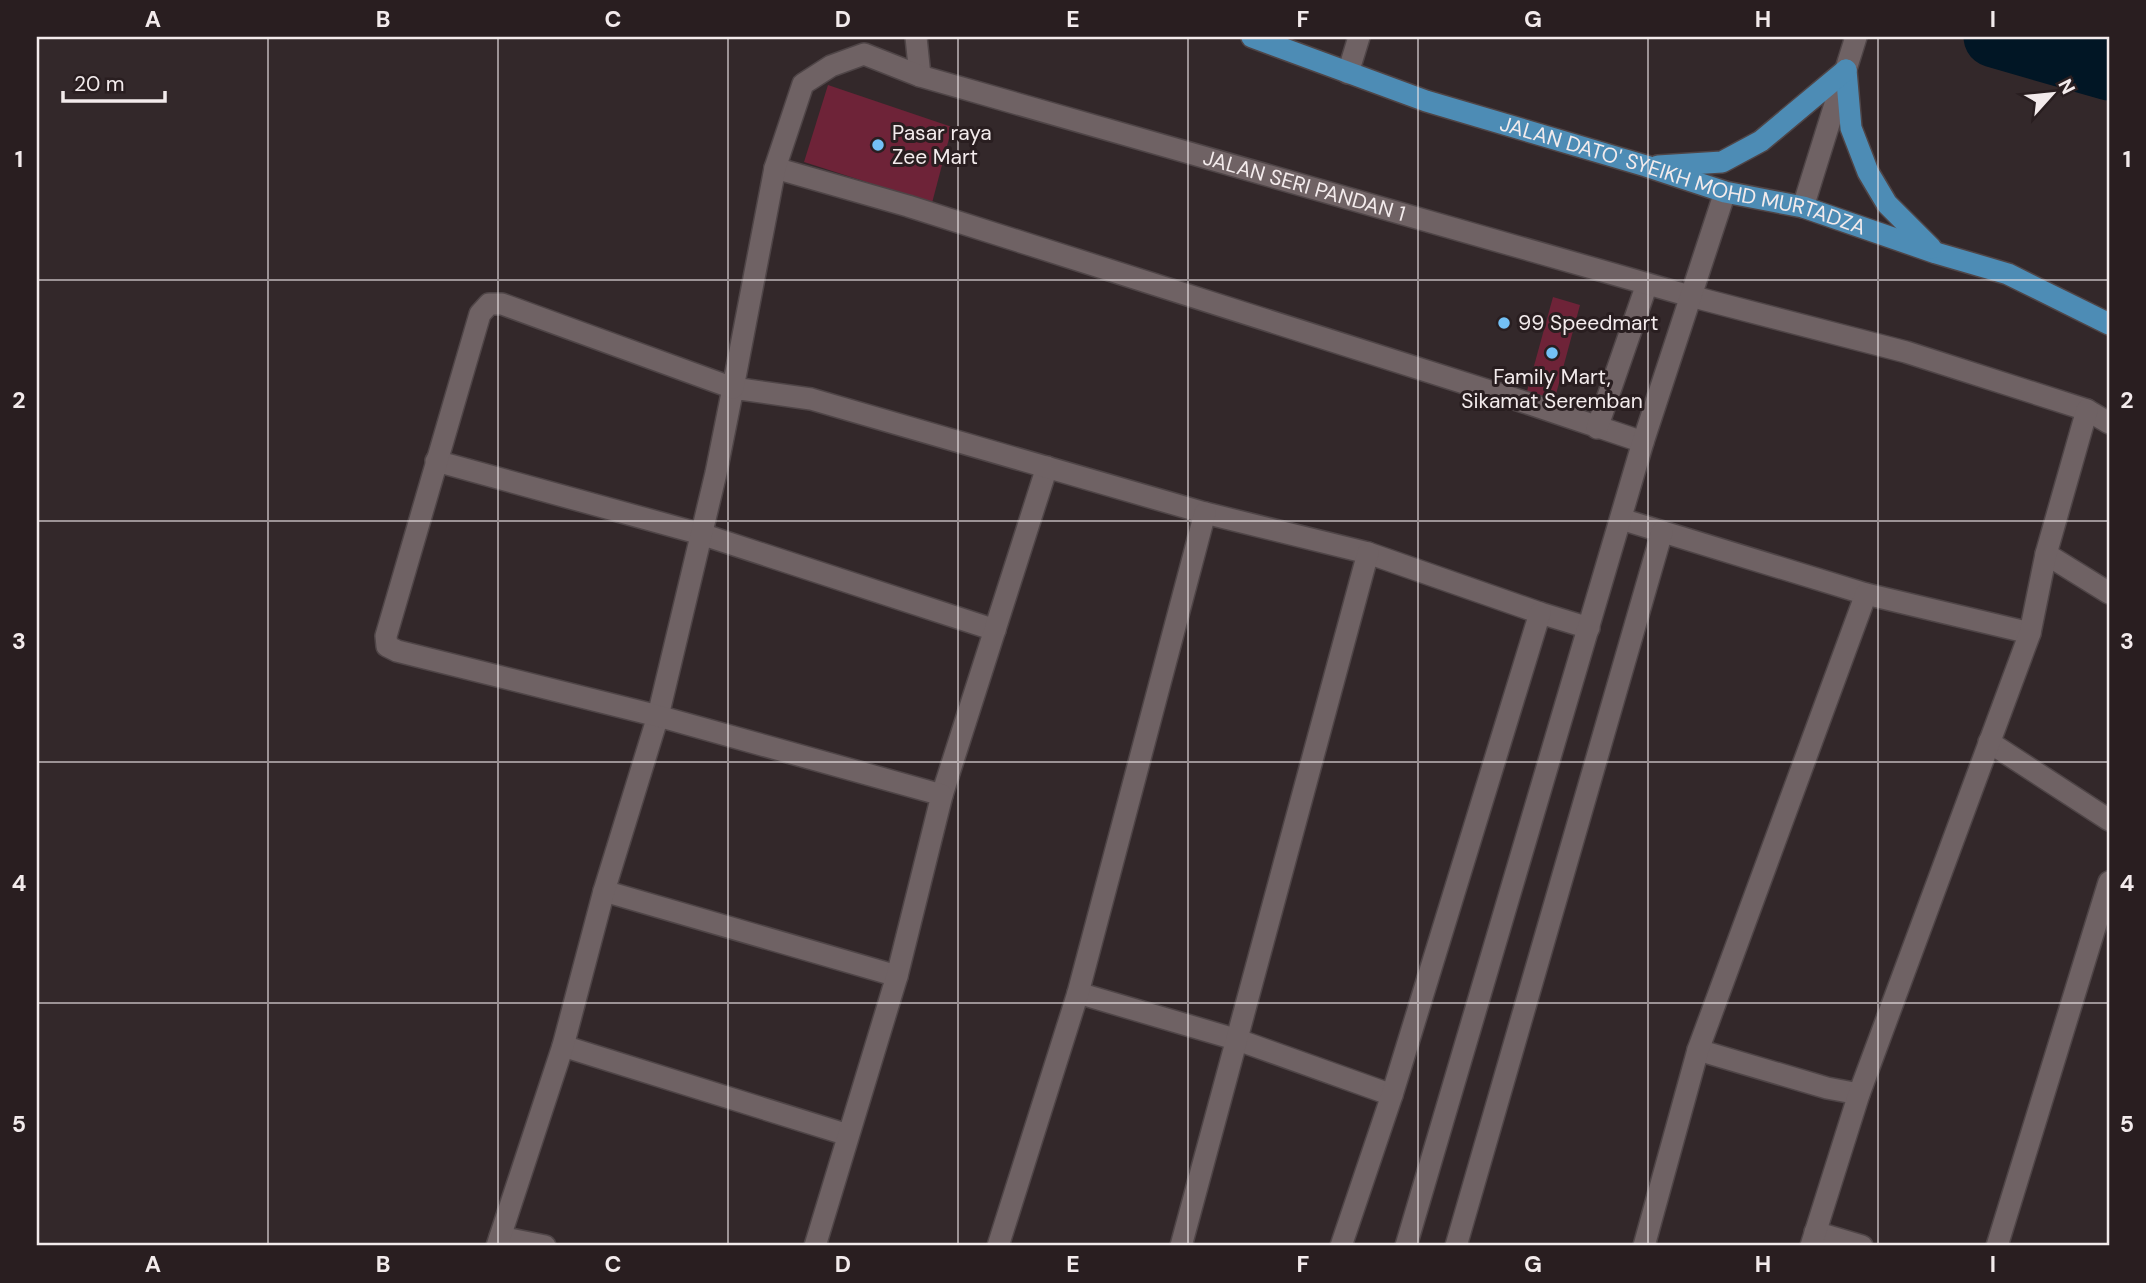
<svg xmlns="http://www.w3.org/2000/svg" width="2146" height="1283" viewBox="0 0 2146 1283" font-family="'DM Sans',sans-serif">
<rect width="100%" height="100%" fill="#33282a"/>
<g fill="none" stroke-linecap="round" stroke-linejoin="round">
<path stroke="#011625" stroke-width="61" d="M1994 37 2109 70"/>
</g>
<g fill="#6e2338">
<path d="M828 85 952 127 932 203 804 162Z"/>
<path d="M1553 297 1580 305 1552 409 1524 402Z"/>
</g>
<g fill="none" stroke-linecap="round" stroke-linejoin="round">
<defs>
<g id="minor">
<path d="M916 37 920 76"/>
<path d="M1348 73 1359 37"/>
<path d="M775 168 908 206 1524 402 1643 442"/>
<path d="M1803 207 1856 37"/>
<path d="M1597 428 1647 284"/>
<path d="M436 461 701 534 995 630"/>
<path d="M1621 519 1866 594 2030 633"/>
<path d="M2046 554 2109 593"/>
<path d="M1989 742 2109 820"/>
<path d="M942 795 1047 467"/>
<path d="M604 891 897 976"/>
<path d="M1078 993 1238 1040 1392 1095"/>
<path d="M563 1046 848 1135"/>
<path d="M1698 1050 1827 1088 1859 1094"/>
<path d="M1815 1232 1862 1246"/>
<path d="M500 1237 545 1246"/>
<path d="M497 1246 563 1046 604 891 658 716 716 473 733 388 811 399 1205 513 1368 553 1540 613 1589 628"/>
<path id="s1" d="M815 1246 897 976 942 795 658 716 397 651 387 646 386 636 480 314 489 304H502L733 388 775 168 803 84 831 66 864 54 920 76 1690 296 1906 352 2087 410 2109 423"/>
<path d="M998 1246 1078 993 1205 513"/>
<path d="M1181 1246 1368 553"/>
<path d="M1341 1246 1392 1095 1540 613"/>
<path d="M1406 1246 1643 442 1725 192"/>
<path d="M1456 1246 1662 532"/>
<path d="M1644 1246 1698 1050 1866 594"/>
<path d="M1811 1246 1859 1094 2030 633 2046 554 2087 410"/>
<path d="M1997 1246 2109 882"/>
</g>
<g id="major">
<path id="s2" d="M1252 37 1426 101 1646 166 1725 192 1803 207 1936 253 2008 274 2109 324"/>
<path d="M1846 70 1851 128 1868 172 1887 204 1931 248"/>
<path d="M1658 166 1722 162 1761 141 1846 70"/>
</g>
</defs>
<use href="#minor" stroke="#4f4547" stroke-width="24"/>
<use href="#major" stroke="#4f4547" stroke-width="24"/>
<use href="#minor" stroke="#6f6264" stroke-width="21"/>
<use href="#major" stroke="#4d8cb5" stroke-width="21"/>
</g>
<path fill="none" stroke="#f3ebec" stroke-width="2" stroke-opacity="0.55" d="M268 37V1246M498 37V1246M728 37V1246M958 37V1246M1188 37V1246M1418 37V1246M1648 37V1246M1878 37V1246M37 280H2109M37 521H2109M37 762H2109M37 1003H2109"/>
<g fill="#73c1f6" stroke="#291e20" stroke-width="2.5">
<circle cx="878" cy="145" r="7"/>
<circle cx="1504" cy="323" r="7"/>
<circle cx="1552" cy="353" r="7"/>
</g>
<g text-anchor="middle" stroke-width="6" stroke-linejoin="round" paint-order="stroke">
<g font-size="21" fill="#f3ebec" stroke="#291e20" text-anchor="start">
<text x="892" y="140">Pasar raya<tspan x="892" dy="24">Zee Mart</tspan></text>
<text x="1518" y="330">99 Speedmart</text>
<text x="1552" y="384" text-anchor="middle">Family Mart,<tspan x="1552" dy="24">Sikamat Seremban</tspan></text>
</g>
<g font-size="21" fill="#f3ebec" stroke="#291e20">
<text dy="7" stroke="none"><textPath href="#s2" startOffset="453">JALAN DATO' SYEIKH MOHD MURTADZA</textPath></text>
<text dy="7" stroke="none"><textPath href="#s1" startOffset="2502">JALAN SERI PANDAN 1</textPath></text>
</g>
</g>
<rect width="2146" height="1283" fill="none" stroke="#291e20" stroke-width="77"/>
<g transform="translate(2052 94) rotate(63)" stroke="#291e20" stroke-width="5" paint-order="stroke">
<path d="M0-5L12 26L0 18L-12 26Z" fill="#f3ebec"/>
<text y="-10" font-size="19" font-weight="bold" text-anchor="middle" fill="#f3ebec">N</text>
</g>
<path d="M63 91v10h102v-10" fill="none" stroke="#f3ebec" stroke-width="3.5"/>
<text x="74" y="91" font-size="21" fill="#f3ebec" stroke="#291e20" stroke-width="5" paint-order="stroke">20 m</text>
<rect x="38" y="38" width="2070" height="1206" fill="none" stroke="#f3ebec" stroke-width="2.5"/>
<g font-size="23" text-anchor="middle" font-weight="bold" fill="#f3ebec">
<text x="153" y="27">A</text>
<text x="383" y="27">B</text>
<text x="613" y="27">C</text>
<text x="843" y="27">D</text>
<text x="1073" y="27">E</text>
<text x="1303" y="27">F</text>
<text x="1533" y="27">G</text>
<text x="1763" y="27">H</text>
<text x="1993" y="27">I</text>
<text x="19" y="167">1</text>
<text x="2127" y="167">1</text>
<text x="19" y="408">2</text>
<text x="2127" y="408">2</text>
<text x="19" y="649">3</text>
<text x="2127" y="649">3</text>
<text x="19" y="891">4</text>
<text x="2127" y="891">4</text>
<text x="19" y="1132">5</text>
<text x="2127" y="1132">5</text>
<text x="153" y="1272">A</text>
<text x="383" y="1272">B</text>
<text x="613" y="1272">C</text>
<text x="843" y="1272">D</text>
<text x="1073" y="1272">E</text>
<text x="1303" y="1272">F</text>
<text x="1533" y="1272">G</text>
<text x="1763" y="1272">H</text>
<text x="1993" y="1272">I</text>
</g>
</svg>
